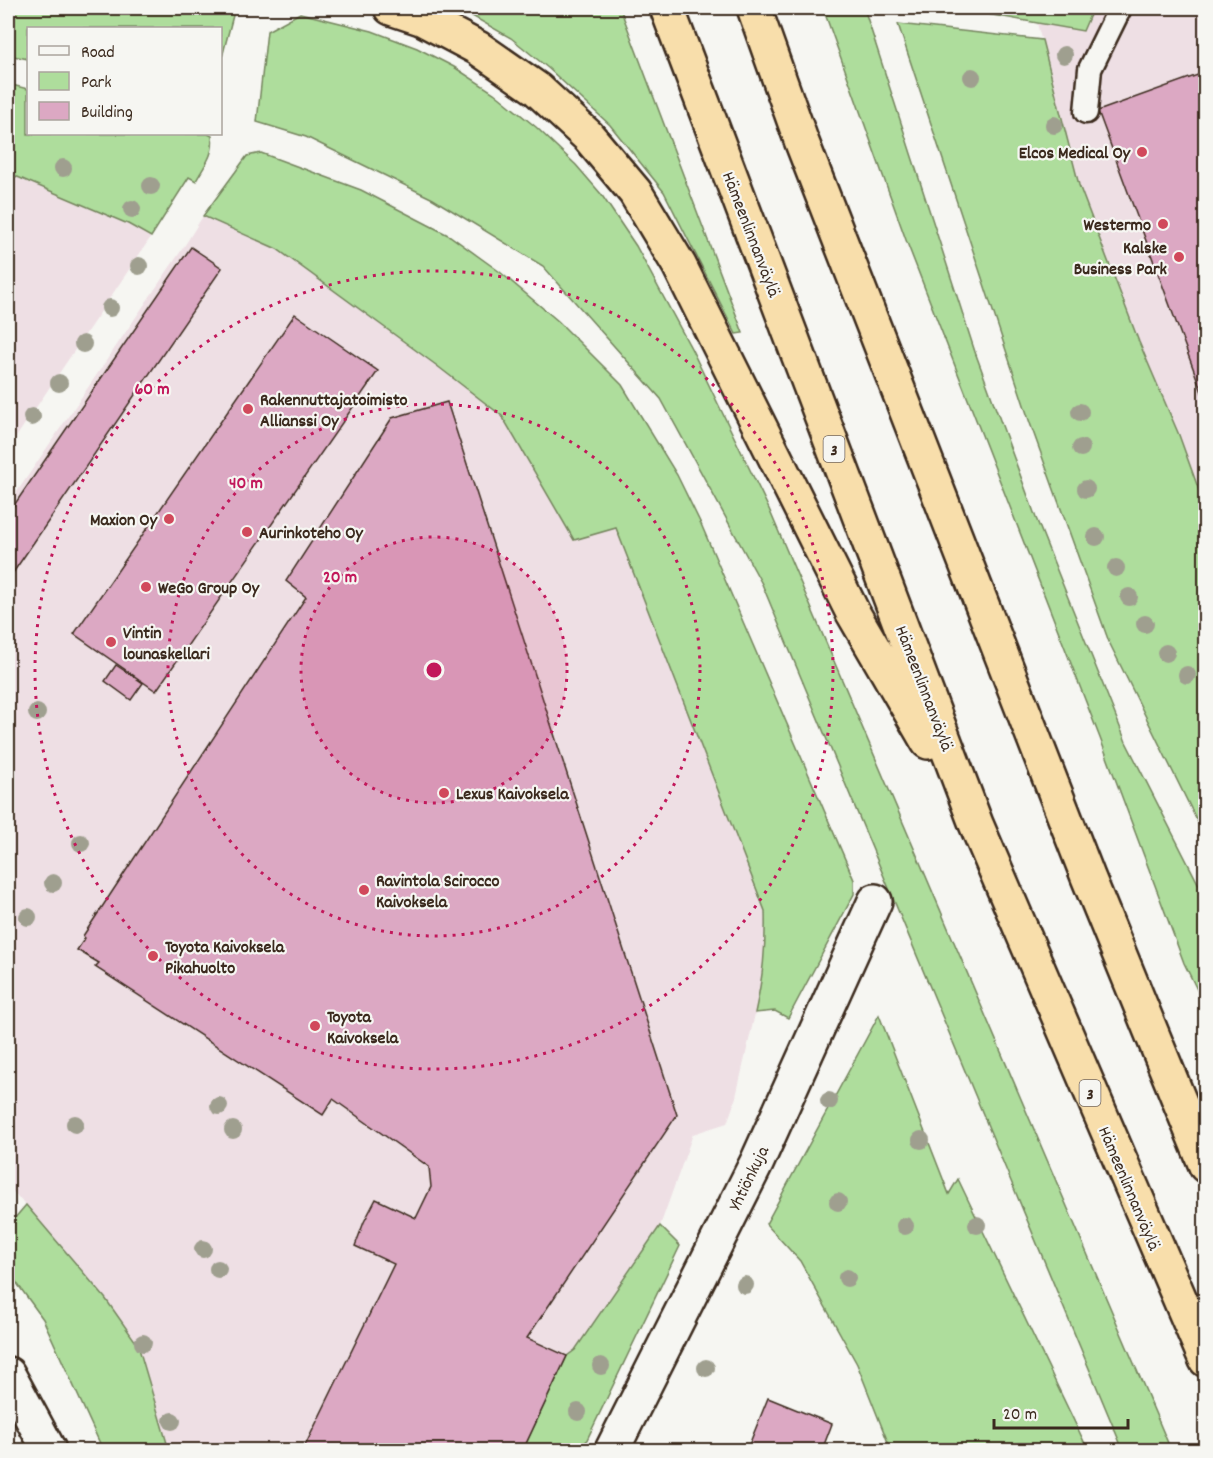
<svg xmlns="http://www.w3.org/2000/svg" width="1213" height="1458" viewBox="0 0 1213 1458" font-family="Dekko,sans-serif">
<rect width="100%" height="100%" fill="#f6f6f2"/>
<filter id="ink" filterUnits="userSpaceOnUse"><feTurbulence type="fractalNoise" baseFrequency=".0167" numOctaves="2"/><feDisplacementMap in="SourceGraphic" scale="12" xChannelSelector="R" yChannelSelector="G"/><feConvolveMatrix kernelMatrix="1 2 1 2 8 2 1 2 1" color-interpolation-filters="sRGB"/></filter>
<g filter="url(#ink)">
<g fill="#eedfe4">
<path d="M1033 8H1205V507L1179 435 1139 342 1079 185Z"/>
<path d="M8 173 128 224 151 237 8 449Z"/>
<path d="M203 216 277 249 347 296 502 416 574 540 616 527 765 911 766 945 764 975 735 1101 727 1123 693 1134 660 1226 575 1350 567 1356 523 1450H169L138 1345 105 1298 26 1205 8 1187V505L185 245Z"/>
</g>
<g fill="#aedd9c" stroke="#74845d" stroke-width="1.5">
<path d="M8 8H235L221 61 220 28H28V59L8 55Z"/>
<path d="M458 8H620L743 333 736 334 664 192 610 125 548 68 511 38Z"/>
<path d="M823 8H864L975 352 1036 518 1126 742 1205 897V1006L1184 963 1100 738 906 240Z"/>
<path d="M953 8H1093L1083 31Z"/>
<path d="M300 13 372 31 417 48 454 67 494 93 536 127 576 165 601 194 636 246 692 350 769 509 1171 1450H1123L762 584 661 399 543 266 433 199 306 137 257 122 267 31Z"/>
<path d="M898 24 1042 40 1079 185 1139 342 1179 435 1205 507V837L1109 642 1030 423Z"/>
<path d="M8 84 28 89V134H208L212 136C215 154 204 166 196 181L189 177 151 237 128 224 8 173Z"/>
<path d="M261 153 361 190 450 236 500 272 558 321 622 385 677 475 701 524 854 880V894L788 1018 775 1011 755 1013C763 976 766 949 765 911L616 528 574 540 502 416 436 365 277 249 203 216 247 156Z"/>
<path d="M879 1015 949 1194 958 1179 1088 1450H891L857 1364 800 1261 766 1224Z"/>
<path d="M26 1205 105 1298 138 1345 169 1450H103L43 1319 8 1271V1226Z"/>
<path d="M660 1226 680 1246 582 1450H523L567 1356 575 1350Z"/>
</g>
<g fill="#dca8c3" stroke="#3b2a1e" stroke-width="1.5">
<path d="M1206 72V403L1098 111Z"/>
<path d="M191 247 222 268 8 580V514Z"/>
<path d="M295 314 378 371 156 691 74 634Z"/>
<path d="M447 402 677 1115 527 1338 567 1356 523 1450H303L394 1264 355 1246 364 1222 376 1199 416 1218 431 1187 429 1167 333 1099 323 1115 95 967 99 963 77 950 85 938 83 936 306 597 286 581 392 418Z"/>
<path d="M116 665 143 683 131 700 105 681Z"/>
<path d="M768 1398 832 1424 822 1450 813 1447 811 1450H747Z"/>
</g>
<g fill="none" stroke-linecap="round" stroke-linejoin="round">
<defs>
<path id="lane" d="M1086 112 1090 69 1120 8"/>
<path id="street" d="M612 1450 757 1162 875 901"/>
<path id="secondary" d="M8 1374 49 1450"/>
<g id="highway">
<path d="M391 8 421 18 478 48 537 89 588 136 635 192 679 265 853 613 928 742"/>
<path d="M667 8 976 824 1206 1360"/>
<path d="M754 8 801 140 1088 877 1206 1166"/>
</g>
</defs>
<use href="#lane" stroke="#3b2a1e" stroke-width="27"/>
<use href="#street" stroke="#3b2a1e" stroke-width="38"/>
<use href="#secondary" stroke="#3b2a1e" stroke-width="38"/>
<use href="#highway" stroke="#3b2a1e" stroke-width="38"/>
<use href="#lane" stroke="#f6f6f2" stroke-width="22"/>
<use href="#street" stroke="#f6f6f2" stroke-width="33"/>
<use href="#secondary" stroke="#f6f6f2" stroke-width="33"/>
<use href="#highway" stroke="#f8deab" stroke-width="33"/>
</g>
<g fill="#9f9f8f">
<circle cx="1064" cy="55" r="9"/>
<circle cx="972" cy="77" r="9"/>
<circle cx="1054" cy="125" r="9"/>
<circle cx="63" cy="168" r="9"/>
<circle cx="151" cy="186" r="9"/>
<circle cx="132" cy="209" r="9"/>
<circle cx="139" cy="266" r="9"/>
<circle cx="110" cy="308" r="9"/>
<circle cx="83" cy="344" r="9"/>
<circle cx="59" cy="383" r="9"/>
<circle cx="1080" cy="412" r="9"/>
<circle cx="32" cy="417" r="9"/>
<circle cx="1081" cy="448" r="9"/>
<circle cx="1086" cy="489" r="9"/>
<circle cx="1096" cy="537" r="9"/>
<circle cx="1116" cy="568" r="9"/>
<circle cx="1129" cy="597" r="9"/>
<circle cx="1145" cy="624" r="9"/>
<circle cx="1166" cy="653" r="9"/>
<circle cx="1187" cy="675" r="9"/>
<circle cx="37" cy="713" r="9"/>
<circle cx="81" cy="843" r="9"/>
<circle cx="53" cy="883" r="9"/>
<circle cx="28" cy="917" r="9"/>
<circle cx="829" cy="1101" r="9"/>
<circle cx="219" cy="1106" r="9"/>
<circle cx="75" cy="1124" r="9"/>
<circle cx="233" cy="1130" r="9"/>
<circle cx="921" cy="1140" r="9"/>
<circle cx="838" cy="1202" r="9"/>
<circle cx="977" cy="1225" r="9"/>
<circle cx="905" cy="1226" r="9"/>
<circle cx="203" cy="1249" r="9"/>
<circle cx="218" cy="1269" r="9"/>
<circle cx="847" cy="1278" r="9"/>
<circle cx="745" cy="1285" r="9"/>
<circle cx="143" cy="1343" r="9"/>
<circle cx="601" cy="1366" r="9"/>
<circle cx="706" cy="1368" r="9"/>
<circle cx="578" cy="1412" r="9"/>
<circle cx="172" cy="1421" r="9"/>
</g>
</g>
<circle cx="434" cy="670" r="133" fill="#c2185b" fill-opacity=".12"/>
<g fill="none" stroke="#c2185b" stroke-width="3" stroke-dasharray="3 6">
<circle cx="434" cy="670" r="133"/>
<circle cx="434" cy="670" r="266"/>
<circle cx="434" cy="670" r="399"/>
</g>
<g fill="#d1495b" stroke="#f6f6f2" stroke-width="2">
<circle cx="1142" cy="152" r="6"/>
<circle cx="1163" cy="224" r="6"/>
<circle cx="1179" cy="257" r="6"/>
<circle cx="248" cy="409" r="6"/>
<circle cx="169" cy="519" r="6"/>
<circle cx="247" cy="532" r="6"/>
<circle cx="146" cy="587" r="6"/>
<circle cx="111" cy="642" r="6"/>
<circle cx="444" cy="793" r="6"/>
<circle cx="364" cy="890" r="6"/>
<circle cx="153" cy="956" r="6"/>
<circle cx="315" cy="1026" r="6"/>
</g>
<g text-anchor="middle" stroke-width="4.5" stroke-linejoin="round" paint-order="stroke">
<g fill="#f6f6f2" stroke="#73675e" stroke-width="1.5">
<rect x="823.5" y="436" width="21" height="26" rx="4.5"/>
<rect x="1079.5" y="1080" width="21" height="26" rx="4.5"/>
</g>
<g font-size="16" font-weight="bold" fill="#3b2a1e">
<text x="834" y="455">3</text>
<text x="1090" y="1099">3</text>
</g>
<g font-size="18" font-weight="bold" fill="#3b2a1e" stroke="#f6f6f2" text-anchor="start">
<text x="1130" y="158" text-anchor="end">Elcos Medical Oy</text>
<text x="1151" y="230" text-anchor="end">Westermo</text>
<text x="1167" y="253" text-anchor="end">Kalske<tspan x="1167" dy="21">Business Park</tspan></text>
<text x="260" y="405">Rakennuttajatoimisto<tspan x="260" dy="21">Allianssi Oy</tspan></text>
<text x="157" y="525" text-anchor="end">Maxion Oy</text>
<text x="259" y="538">Aurinkoteho Oy</text>
<text x="158" y="593">WeGo Group Oy</text>
<text x="123" y="638">Vintin<tspan x="123" dy="21">lounaskellari</tspan></text>
<text x="456" y="799">Lexus Kaivoksela</text>
<text x="376" y="886">Ravintola Scirocco<tspan x="376" dy="21">Kaivoksela</tspan></text>
<text x="165" y="952">Toyota Kaivoksela<tspan x="165" dy="21">Pikahuolto</tspan></text>
<text x="327" y="1022">Toyota<tspan x="327" dy="21">Kaivoksela</tspan></text>
</g>
<g font-size="18" fill="#3b2a1e" stroke="#f6f6f2">
<text transform="translate(752 234) rotate(69)" y="6">Hämeenlinnanväylä</text>
<text transform="translate(925 688) rotate(69)" y="6">Hämeenlinnanväylä</text>
<text transform="translate(748 1178) rotate(-64)" y="6">Yhtiönkuja</text>
<text transform="translate(1130 1188) rotate(67)" y="6">Hämeenlinnanväylä</text>
</g>
</g>
<circle cx="434" cy="670" r="9" fill="#c2185b" stroke="#f6f6f2" stroke-width="3"/>
<g font-size="18" text-anchor="middle" font-weight="bold" fill="#c2185b" stroke="#f6f6f2" stroke-width="4.5" stroke-linejoin="round" paint-order="stroke">
<text x="152" y="394">60 m</text>
<text x="246" y="488">40 m</text>
<text x="340" y="582">20 m</text>
</g>
<rect width="1213" height="1458" fill="none" stroke="#f6f6f2" stroke-width="30"/>
<rect x="15" y="15" width="1183" height="1428" fill="none" stroke="#3b2a1e" stroke-width="2" filter="url(#ink)"/>
<rect x="27" y="27" width="195" height="108" fill="#f6f6f2" stroke="#aba49d" stroke-width="1.5"/>
<rect x="39" y="46" width="30" height="9" fill="#f6f6f2" stroke="#aba49d" stroke-width="1.5"/>
<text x="81" y="57" font-size="18" fill="#3b2a1e">Road</text>
<rect x="39" y="72" width="30" height="18" fill="#aedd9c" stroke="#aba49d" stroke-width="1.5"/>
<text x="81" y="87" font-size="18" fill="#3b2a1e">Park</text>
<rect x="39" y="102" width="30" height="18" fill="#dca8c3" stroke="#aba49d" stroke-width="1.5"/>
<text x="81" y="117" font-size="18" fill="#3b2a1e">Building</text>
<path d="M994 1419v9h134v-9" fill="none" stroke="#3b2a1e" stroke-width="3"/>
<text x="1003" y="1419" font-size="18" fill="#3b2a1e" stroke="#f6f6f2" stroke-width="4.5" paint-order="stroke">20 m</text>
</svg>
